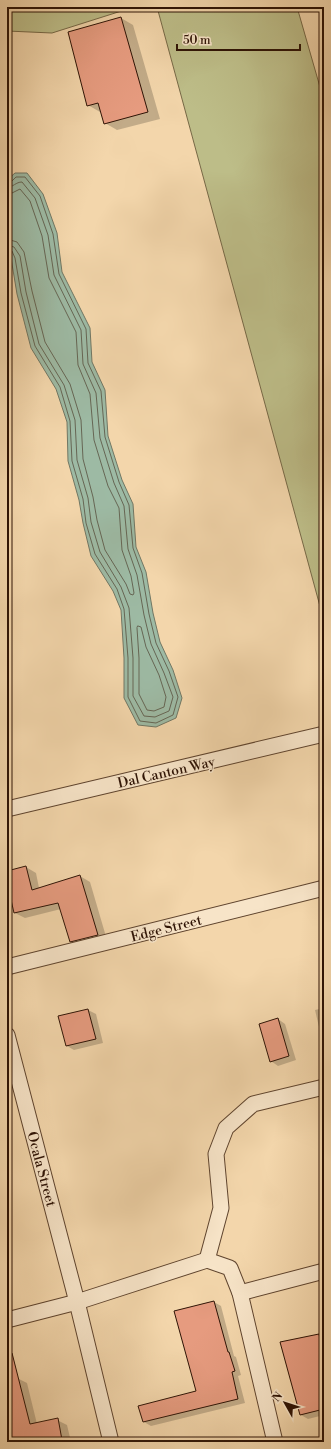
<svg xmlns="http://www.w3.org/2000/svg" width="331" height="1449" viewBox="0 0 331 1449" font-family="'Libre Bodoni',serif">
<rect width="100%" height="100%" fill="#f3d6ab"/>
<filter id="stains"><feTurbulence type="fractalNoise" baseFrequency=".005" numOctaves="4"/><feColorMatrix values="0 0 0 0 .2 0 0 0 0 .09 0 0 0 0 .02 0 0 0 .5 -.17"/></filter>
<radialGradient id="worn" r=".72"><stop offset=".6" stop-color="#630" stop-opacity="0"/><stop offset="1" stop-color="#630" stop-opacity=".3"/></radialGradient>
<g fill="#bdbd88" stroke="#766846">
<path d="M7 7H134L52 33 7 31Z"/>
<path d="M157 7H297L324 101V621Z"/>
</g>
<path fill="#9dbaa4" stroke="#717764" d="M15 173H27L43 194 57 233 62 272 90 328 92 362 105 390 108 436 122 480 133 504 136 547 146 572 153 613 160 642 173 670 182 698 176 718 156 727 138 725 124 698V658L121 610 113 591 91 556 83 523 79 500 68 461 67 422 56 389 31 348 17 294 11 258 7 250V180Z"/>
<g fill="#0003">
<path d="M121 18 133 25 160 119 117 130 105 123 102 112H100L88 105Z"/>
<path d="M26 867 36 873 39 888 80 876 90 882 107 940 80 947 71 941 61 909 25 918 15 913 7 878V872Z"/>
<path d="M324 1008V1048L315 1010Z"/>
<path d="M88 1010 96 1014 103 1043 74 1050 67 1046Z"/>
<path d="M278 1019 285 1024 296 1060 278 1066 271 1061Z"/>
<path d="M214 1302 221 1306 234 1356 236 1357 241 1375 238 1376 245 1403 151 1426 144 1422 198 1392Z"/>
<path d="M324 1334V1415L308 1419 301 1415 282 1343Z"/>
<path d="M17 1378 27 1383 37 1424 57 1420 67 1425 71 1442H7V1380Z"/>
</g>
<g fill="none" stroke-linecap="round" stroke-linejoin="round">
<g stroke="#666654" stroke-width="1">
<path d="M7 182H11L16 177H25L40 196 53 234 59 274 86 329 88 363 101 391 105 437 119 482 129 505 133 548 142 573 149 614 156 643 169 671 178 697 173 715 156 723 140 721 128 697V658L124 609 117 589 95 554 86 523 83 499 72 461 70 421 60 387 35 346 21 293 15 258 12 251 7 250"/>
<path d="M7 188C13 187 16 182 22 182L35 198 48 235 54 275 81 330 83 364 96 393 100 438 114 483 124 506 128 549 137 575 144 615 151 644 164 673 173 697 169 711 155 717 144 716 133 696V658L129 608 121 587 100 552 91 522 88 498 77 460 75 420 64 385 39 344 26 292 20 256 14 247 7 245"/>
<path d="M7 194 12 193 20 189 30 201 42 236 49 278 76 332 78 365 90 394 94 440 108 486 119 508 122 550 131 576 134 593 133 595 130 594 126 584 105 550 97 520 93 497 83 459 81 420 70 384 45 342 32 291 24 252 17 242 7 239"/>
<path d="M138 626 141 627 146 647 159 675 166 697 164 707 154 711 147 710 139 694V658L137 628Z"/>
</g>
</g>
<g fill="#e69b7f" stroke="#2e1305">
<path d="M121 17 148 112 104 124 98 103 87 106 68 32Z"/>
<path d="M26 866 32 890 80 875 98 935 70 942 58 903 14 913 7 882V871Z"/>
<path d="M88 1009 96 1039 66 1046 58 1016Z"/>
<path d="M278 1018 289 1056 270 1062 259 1024Z"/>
<path d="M214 1301 228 1352H229L235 1371 232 1372 238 1399 143 1422 138 1406 196 1391 174 1311Z"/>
<path d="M319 1334 324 1358V1409L300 1415 280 1342Z"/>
<path d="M12 1353 30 1424 58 1418 62 1440 53 1442H7V1354Z"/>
</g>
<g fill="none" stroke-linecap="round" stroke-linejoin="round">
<defs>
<g id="street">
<path d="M7 809 324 734"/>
<path d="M7 967 324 888"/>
<path d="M7 1035 77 1302 111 1442"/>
<path d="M207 1260 221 1208 216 1154 226 1128 253 1104 324 1087"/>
<path d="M240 1293 324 1271"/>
<path d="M7 1320 77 1302 207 1260 230 1268 240 1293 275 1442"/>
</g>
</defs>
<use href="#street" stroke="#5f442e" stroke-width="17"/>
<use href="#street" stroke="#f7e4c8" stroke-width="15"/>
</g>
<g text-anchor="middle" stroke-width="3" stroke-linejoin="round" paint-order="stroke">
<g font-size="14" fill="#2e1305" stroke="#f7e4c8">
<text transform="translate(166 772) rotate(-13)" y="5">Dal Canton Way</text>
<text transform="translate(166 928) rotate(-14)" y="5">Edge Street</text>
<text transform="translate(42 1169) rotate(75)" y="5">Ocala Street</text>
</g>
</g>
<rect width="331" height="1449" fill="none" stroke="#f3d6ab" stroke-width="24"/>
<rect x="8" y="8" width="315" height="1433" fill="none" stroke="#2e1305" stroke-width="2"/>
<rect x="12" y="12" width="307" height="1425" fill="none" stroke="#2e1305"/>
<g transform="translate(285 1403) rotate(309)" stroke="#f7e4c8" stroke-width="3" paint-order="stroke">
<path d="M0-3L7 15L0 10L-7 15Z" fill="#2e1305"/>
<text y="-6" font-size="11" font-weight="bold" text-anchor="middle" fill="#2e1305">N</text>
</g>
<path d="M177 44v6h123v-6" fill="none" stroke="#2e1305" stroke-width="2"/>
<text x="183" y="44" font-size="12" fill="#2e1305" stroke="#f7e4c8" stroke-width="3" paint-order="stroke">50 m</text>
<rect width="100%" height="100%" filter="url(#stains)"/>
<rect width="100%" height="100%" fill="url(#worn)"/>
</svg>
